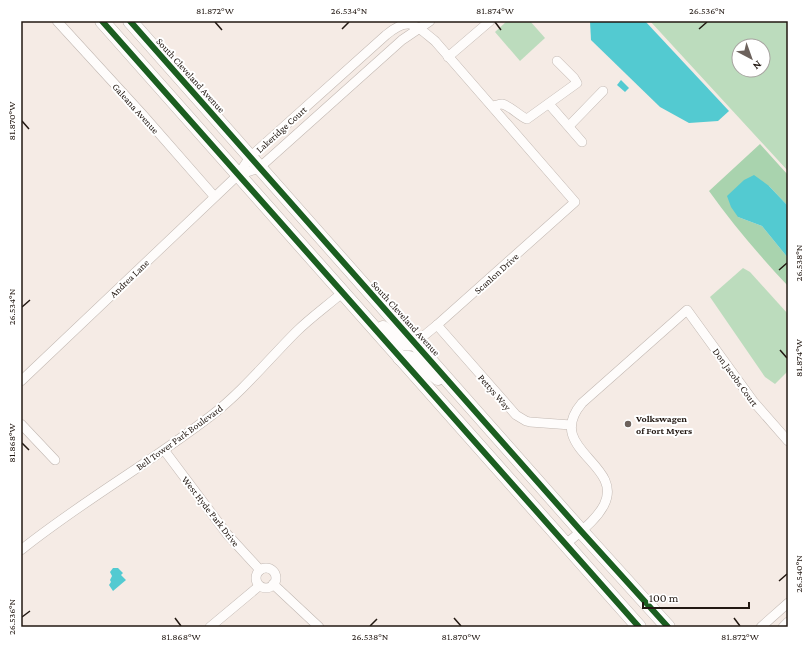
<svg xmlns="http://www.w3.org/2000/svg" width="809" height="648" viewBox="0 0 809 648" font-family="'Crimson Pro',serif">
<rect width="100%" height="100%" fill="#f5ebe5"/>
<g fill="#bcdcbd" fill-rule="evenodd">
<path d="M507 21H530L545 38 520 61 495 32Z"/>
<path d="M650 21H788V171ZM739 46H763V70H739Z"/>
<path d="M743 268 750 272 788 314V371L775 384 765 377 710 297Z"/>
</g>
<path fill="#a9d3ae" d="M760 144 788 175V206L769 186 738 217 762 226 788 258V286C760 256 733 225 709 191Z"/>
<g fill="#53cad1">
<path d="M590 21H645L729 111 718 121 689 123 660 107 591 40Z"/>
<path d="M621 80 629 88 625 92 617 85Z"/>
<path d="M754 175 769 186 788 206V258L762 226 738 217 731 207 727 196 744 180Z"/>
<path d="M113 568H118L123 573 121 575 126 580 113 591 109 585 111 582 110 580 112 576 110 572Z"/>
</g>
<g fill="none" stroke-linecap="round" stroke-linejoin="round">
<defs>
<g id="minor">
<path d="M57 21 143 115 214 196"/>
<path d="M448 57 490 21"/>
<path d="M549 104 582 142"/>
<path d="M492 106C495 106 499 104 502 104 511 106 519 116 527 119L577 83 574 78 557 61"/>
<path d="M569 126 603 91"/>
<path d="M238 175 259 168 402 40 430 21"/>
<path d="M437 325 516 415 526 421 530 422 571 425"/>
<path d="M21 381 238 175 250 157 386 35C409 16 414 24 435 41L575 202 437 325 415 343"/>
<path d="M21 424 55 460"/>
<path d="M164 450 227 534 260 570"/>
<path d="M565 545C578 533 595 522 604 505 625 464 543 449 582 403L687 310 753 401 788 441"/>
<path d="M21 550C82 501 150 463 212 415 243 391 268 360 296 332 310 318 327 306 342 293"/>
<circle cx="266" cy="578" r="10"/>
<path d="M273 584 319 627"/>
<path d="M210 627 259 586"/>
<path d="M761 627 788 603"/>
<path d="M783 627 788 622"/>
</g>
<g id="primary">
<path d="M102 21 639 627"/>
<path d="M130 21 581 531 668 627"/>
<path d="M383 328C395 337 398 346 415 343"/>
<path d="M400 358C415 355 427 370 438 378"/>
</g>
</defs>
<use href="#minor" stroke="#c2b8b2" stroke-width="10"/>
<use href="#primary" stroke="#c2b8b2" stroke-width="15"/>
<use href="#minor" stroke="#fefcfb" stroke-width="9"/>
<use href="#primary" stroke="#fefcfb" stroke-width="14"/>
<defs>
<g id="cycleway">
<path d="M102 21 639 627"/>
<path d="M130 21 581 531 668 627"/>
</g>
</defs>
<use href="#cycleway" stroke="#fff" stroke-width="8"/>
<use href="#cycleway" stroke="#1b5e20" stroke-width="6"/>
</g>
<path fill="none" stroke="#221812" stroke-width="1.5" d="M215 22 222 30M495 22 501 30M342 29 349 22M699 29 707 22M22 121 29 129M779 270 787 263M22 307 30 300M780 350 787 358M22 443 29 450M779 581 787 574M22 617 30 611M175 618 181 626M454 618 461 626M734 618 740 626M370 626 377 619"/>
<circle fill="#6c625c" stroke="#fff" stroke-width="1.5" cx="628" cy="424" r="4"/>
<g text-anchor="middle" stroke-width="4" stroke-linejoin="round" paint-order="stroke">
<g font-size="10" fill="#221812" stroke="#fff">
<text transform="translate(191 75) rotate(48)" y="4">South Cleveland Avenue</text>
<text transform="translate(136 108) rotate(48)" y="4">Galeana Avenue</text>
<text transform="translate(281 129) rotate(-42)" y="4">Lakeridge Court</text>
<text transform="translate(496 273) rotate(-42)" y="4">Scanlon Drive</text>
<text transform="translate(129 278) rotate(-44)" y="4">Andrea Lane</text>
<text transform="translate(406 318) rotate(48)" y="4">South Cleveland Avenue</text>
<text transform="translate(736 377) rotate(54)" y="4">Don Jacobs Court</text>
<text transform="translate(495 392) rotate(49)" y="4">Pettys Way</text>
<text transform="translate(179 437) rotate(-36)" y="4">Bell Tower Park Boulevard</text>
<text transform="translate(211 511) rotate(52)" y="4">West Hyde Park Drive</text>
</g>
<g font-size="10" font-weight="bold" fill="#221812" stroke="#fff" text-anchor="start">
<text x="636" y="422">Volkswagen<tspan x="636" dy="12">of Fort Myers</tspan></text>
</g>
</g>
<rect width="809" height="648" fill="none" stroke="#ffffff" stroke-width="44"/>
<g transform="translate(751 58) rotate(139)"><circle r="19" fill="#ffffff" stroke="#a7a3a0"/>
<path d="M0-3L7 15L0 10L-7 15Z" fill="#6c625c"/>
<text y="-6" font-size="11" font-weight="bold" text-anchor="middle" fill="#221812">N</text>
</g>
<path d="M643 602v6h106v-6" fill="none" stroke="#221812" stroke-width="2"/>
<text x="649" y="602" font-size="12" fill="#221812" stroke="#ffffff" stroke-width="3" paint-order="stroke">100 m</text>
<rect x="22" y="22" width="765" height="604" fill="none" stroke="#221812" stroke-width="1.5"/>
<g font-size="10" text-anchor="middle" fill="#221812">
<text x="215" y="14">81.872°W</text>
<text x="349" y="14">26.534°N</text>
<text x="495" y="14">81.874°W</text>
<text x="707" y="14">26.536°N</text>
<text transform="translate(11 121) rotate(-90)" y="4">81.870°W</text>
<text transform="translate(798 263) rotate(-90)" y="4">26.538°N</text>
<text transform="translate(11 307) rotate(-90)" y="4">26.534°N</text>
<text transform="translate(798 358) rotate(-90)" y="4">81.874°W</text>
<text transform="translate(11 443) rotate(-90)" y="4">81.868°W</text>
<text transform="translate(798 574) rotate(-90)" y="4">26.540°N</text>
<text transform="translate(11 617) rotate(-90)" y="4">26.536°N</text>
<text x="181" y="640">81.868°W</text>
<text x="370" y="640">26.538°N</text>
<text x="461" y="640">81.870°W</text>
<text x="740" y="640">81.872°W</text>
</g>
</svg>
